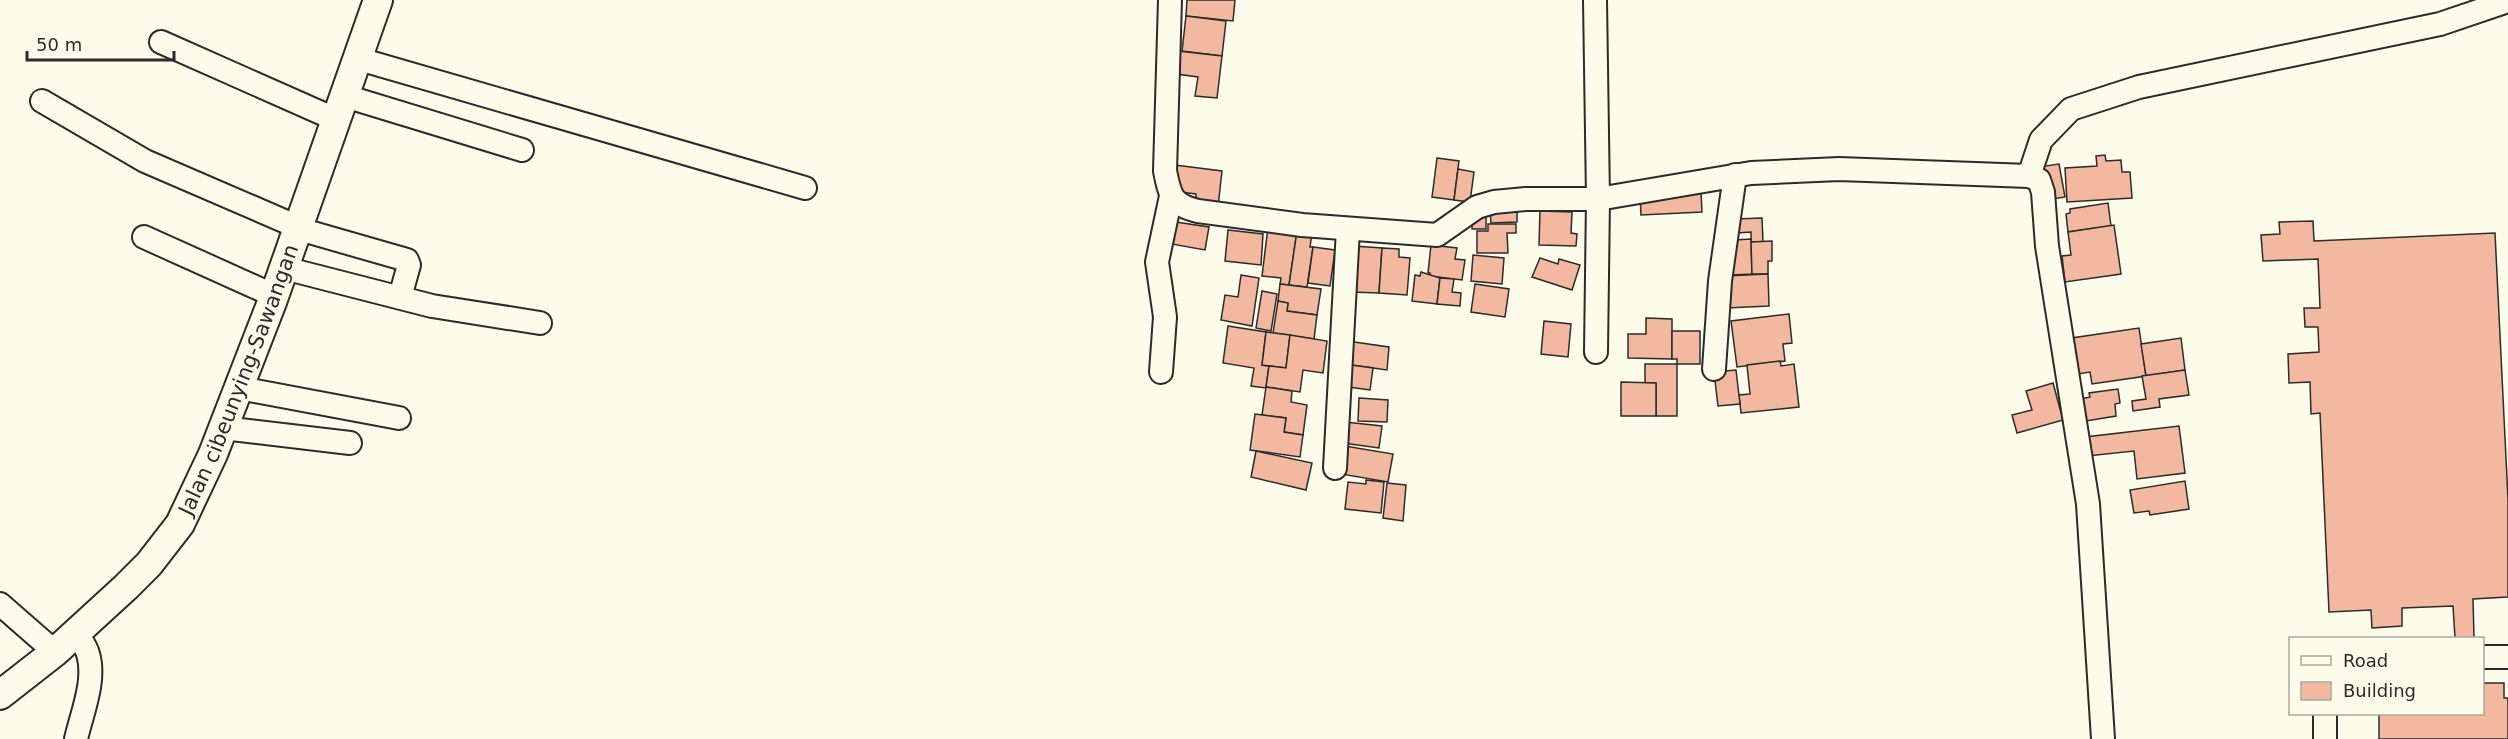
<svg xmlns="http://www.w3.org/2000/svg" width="2508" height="739" viewBox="0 0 2508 739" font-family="'DejaVu Sans',sans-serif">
<rect width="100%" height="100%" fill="#fdfbea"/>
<g fill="#f2b8a0" stroke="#2b2b2b" stroke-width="1.5">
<path d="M1187 0H1235L1233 21 1186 16Z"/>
<path d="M1186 16 1226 21 1222 56 1182 51Z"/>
<path d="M1178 51 1222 56 1217 98 1195 96 1198 77 1176 74Z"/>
<path d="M2105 155 2106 161 2121 160 2122 172H2130L2132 198 2067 202 2065 168 2097 166 2096 156Z"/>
<path d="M1437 158 1459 161 1454 200 1432 197Z"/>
<path d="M2059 164 2065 197 2047 200 2038 167Z"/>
<path d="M1175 165 1222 171 1218 207 1195 205 1196 194 1171 191Z"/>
<path d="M1458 169 1474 172 1470 202 1454 200Z"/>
<path d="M1701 192 1702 212 1641 215 1640 195Z"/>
<path d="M2108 203 2111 226 2068 232 2066 214 2070 213V209Z"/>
<path d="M1517 209V222L1491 223 1490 211Z"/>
<path d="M1540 211 1572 212 1571 233 1577 234 1576 246 1539 245Z"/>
<rect x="1472" y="212" width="14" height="17"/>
<path d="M1762 218 1763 242H1751V232L1737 233 1736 219Z"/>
<path d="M1169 221 1209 227 1205 250 1166 243Z"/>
<path d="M2313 221 2314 241 2495 233 2508 499V597L2473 599 2474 638H2455L2453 606 2402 608V626L2372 628 2371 610 2329 612 2320 413 2311 414 2310 382 2289 383 2288 354 2319 352 2318 327H2305L2304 308H2320L2318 259 2263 261 2261 235 2280 234 2279 222Z"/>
<path d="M1488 224H1516V233H1507L1508 253H1477V231H1488Z"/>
<path d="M2114 225 2121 274 2065 282 2062 256 2071 255 2068 232Z"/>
<path d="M1268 227 1297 231 1289 285 1280 284 1281 278 1262 276Z"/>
<path d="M1228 230 1263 234 1261 265 1225 261Z"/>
<path d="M1297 231 1312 233 1310 247H1313L1307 287 1289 285Z"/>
<path d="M1751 239 1752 274 1731 275 1734 240Z"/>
<path d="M1772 241V261H1768V274H1752L1751 242Z"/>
<path d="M1431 245 1457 248 1455 259 1465 260 1462 280 1430 276V273H1428Z"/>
<path d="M1353 246 1382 248 1379 293 1351 292Z"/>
<path d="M1313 247 1335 250 1330 286 1308 283Z"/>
<path d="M1382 248 1399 249V257L1410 258 1407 295 1379 293Z"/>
<path d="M1473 255 1504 258 1502 284 1471 281Z"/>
<path d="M1540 258 1558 264 1559 259 1580 265 1572 290 1532 277Z"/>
<path d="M1421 272 1440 278 1437 304 1412 301 1415 275 1420 276Z"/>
<path d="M1768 274 1769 306 1726 308 1725 276Z"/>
<path d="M1241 275 1259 278 1252 326 1221 320 1225 295 1238 297Z"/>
<path d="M1440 278 1454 279 1452 292 1461 293 1460 306 1437 304Z"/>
<path d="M1280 284 1321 289 1317 315 1287 311 1288 303 1278 301Z"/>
<path d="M1475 284 1509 289 1505 317 1471 312Z"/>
<path d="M1262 291 1277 294 1271 331 1256 328Z"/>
<path d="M1278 301 1288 303 1287 311 1317 315 1314 339 1273 333Z"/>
<path d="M1789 314 1792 343 1783 344 1785 361 1737 367 1731 321Z"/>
<path d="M1646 318 1672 319V359L1628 358V334H1646Z"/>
<path d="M1544 321 1571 324 1568 357 1541 354Z"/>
<path d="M1228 326 1266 332 1262 365 1269 366 1266 388 1251 386 1254 368 1223 363Z"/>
<path d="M2139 328 2146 376 2092 384 2090 372 2071 375 2065 339Z"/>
<path d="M1672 331H1700V364H1677V359H1672Z"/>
<path d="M1266 332 1290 335 1286 368 1262 365Z"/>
<path d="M1290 335 1327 341 1323 373 1303 370 1300 392 1266 387 1269 366 1286 368Z"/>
<path d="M2181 338 2185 370 2146 376 2141 344Z"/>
<path d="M1347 341 1389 347 1387 370 1344 364Z"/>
<path d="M1780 361 1781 366 1794 364 1799 407 1741 413 1739 395 1750 394 1747 365Z"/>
<path d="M1344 364 1373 368 1370 390 1341 386Z"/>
<path d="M1645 364H1677V416H1656V383H1645Z"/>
<path d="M1736 370 1740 404 1718 406 1714 372Z"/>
<path d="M2185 370 2189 395 2159 399 2160 407 2133 411 2132 401 2146 399 2142 376Z"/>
<path d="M1621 382 1656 383V416H1621Z"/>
<path d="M2053 383 2063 420 2017 433 2012 415 2032 410 2026 391Z"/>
<path d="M1266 387 1292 391 1291 402 1307 405 1303 435 1284 432 1286 418 1262 415Z"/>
<path d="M2118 389 2120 403 2115 404 2116 416 2080 422 2076 400 2090 397 2089 393Z"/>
<path d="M1359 398 1388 400 1387 422 1358 421Z"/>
<path d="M1255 414 1286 418 1284 432 1303 435 1300 457 1250 450Z"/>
<path d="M1345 422 1382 426 1379 448 1343 443Z"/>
<path d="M2179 426 2185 473 2137 479 2134 451 2087 456 2085 437Z"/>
<path d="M1339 445 1393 454 1388 482 1335 473Z"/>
<path d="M1256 451 1312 463 1306 490 1251 477Z"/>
<path d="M1366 480 1384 482 1381 513 1345 509 1348 482 1366 484Z"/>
<path d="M2185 481 2189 509 2150 515 2149 511 2134 513 2130 490Z"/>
<path d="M1387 483 1406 485 1403 521 1383 518Z"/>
<path d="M2482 683H2504V698H2508V739H2379V714H2482Z"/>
</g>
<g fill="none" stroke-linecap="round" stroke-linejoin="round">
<defs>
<g id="minor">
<path d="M1170 0 1165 171C1170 196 1172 205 1198 211L1302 225 1437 235 1477 207 1494 202 1526 199H1598L1751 173 1839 169 2029 176 2039 180 2043 192 2047 246 2088 504 2103 739"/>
<path d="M1595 0 1598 199 1596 352"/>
<path d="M161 42 337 120"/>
<path d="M359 59 805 188"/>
<path d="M345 96 522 150"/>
<path d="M42 101 145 161 298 227"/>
<path d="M2029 176 2041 140 2071 109 2139 87 2440 24 2508 1"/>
<path d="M299 229 407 260 409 265 400 297"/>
<path d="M144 237 275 296"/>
<path d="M284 268 432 306 540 323"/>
<path d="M1714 369 1720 281 1735 175"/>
<path d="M1161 372 1165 317 1157 262 1171 196"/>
<path d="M239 388 399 418"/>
<path d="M223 428 350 443"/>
<path d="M1335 468 1348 229"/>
<path d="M0 604 55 652"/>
<path d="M2482 657H2508"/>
<path d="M2325 714V739"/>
<path d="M76 739C82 713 96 680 88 654 86 646 80 639 76 632"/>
</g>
<g id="major">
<path id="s1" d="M0 695 55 652 126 587 149 564 180 524 213 454 272 302 378 0"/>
</g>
</defs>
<use href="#minor" stroke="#2b2b2b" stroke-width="26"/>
<use href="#major" stroke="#2b2b2b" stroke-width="32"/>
<use href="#minor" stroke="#fdfbea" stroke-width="22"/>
<use href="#major" stroke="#fdfbea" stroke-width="28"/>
</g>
<g text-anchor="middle" stroke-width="4.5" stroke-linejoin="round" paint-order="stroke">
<g font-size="21" fill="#2b2b2b" stroke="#fdfbea">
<text dy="7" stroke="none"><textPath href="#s1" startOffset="405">Jalan cibeunying-Sawangan</textPath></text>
</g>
</g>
<rect x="2289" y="637" width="195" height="78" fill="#fdfbea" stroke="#a9a89e" stroke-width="1.5"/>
<rect x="2301" y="656" width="30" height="9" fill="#fdfbea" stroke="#a9a89e" stroke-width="1.5"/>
<text x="2343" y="667" font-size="18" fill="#2b2b2b">Road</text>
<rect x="2301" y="682" width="30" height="18" fill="#f2b8a0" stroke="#a9a89e" stroke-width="1.5"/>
<text x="2343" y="697" font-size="18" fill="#2b2b2b">Building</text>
<path d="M27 51v9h147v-9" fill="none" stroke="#2b2b2b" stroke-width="3"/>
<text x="36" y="51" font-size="18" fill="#2b2b2b" stroke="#fdfbea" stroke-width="4.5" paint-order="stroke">50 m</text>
</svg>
